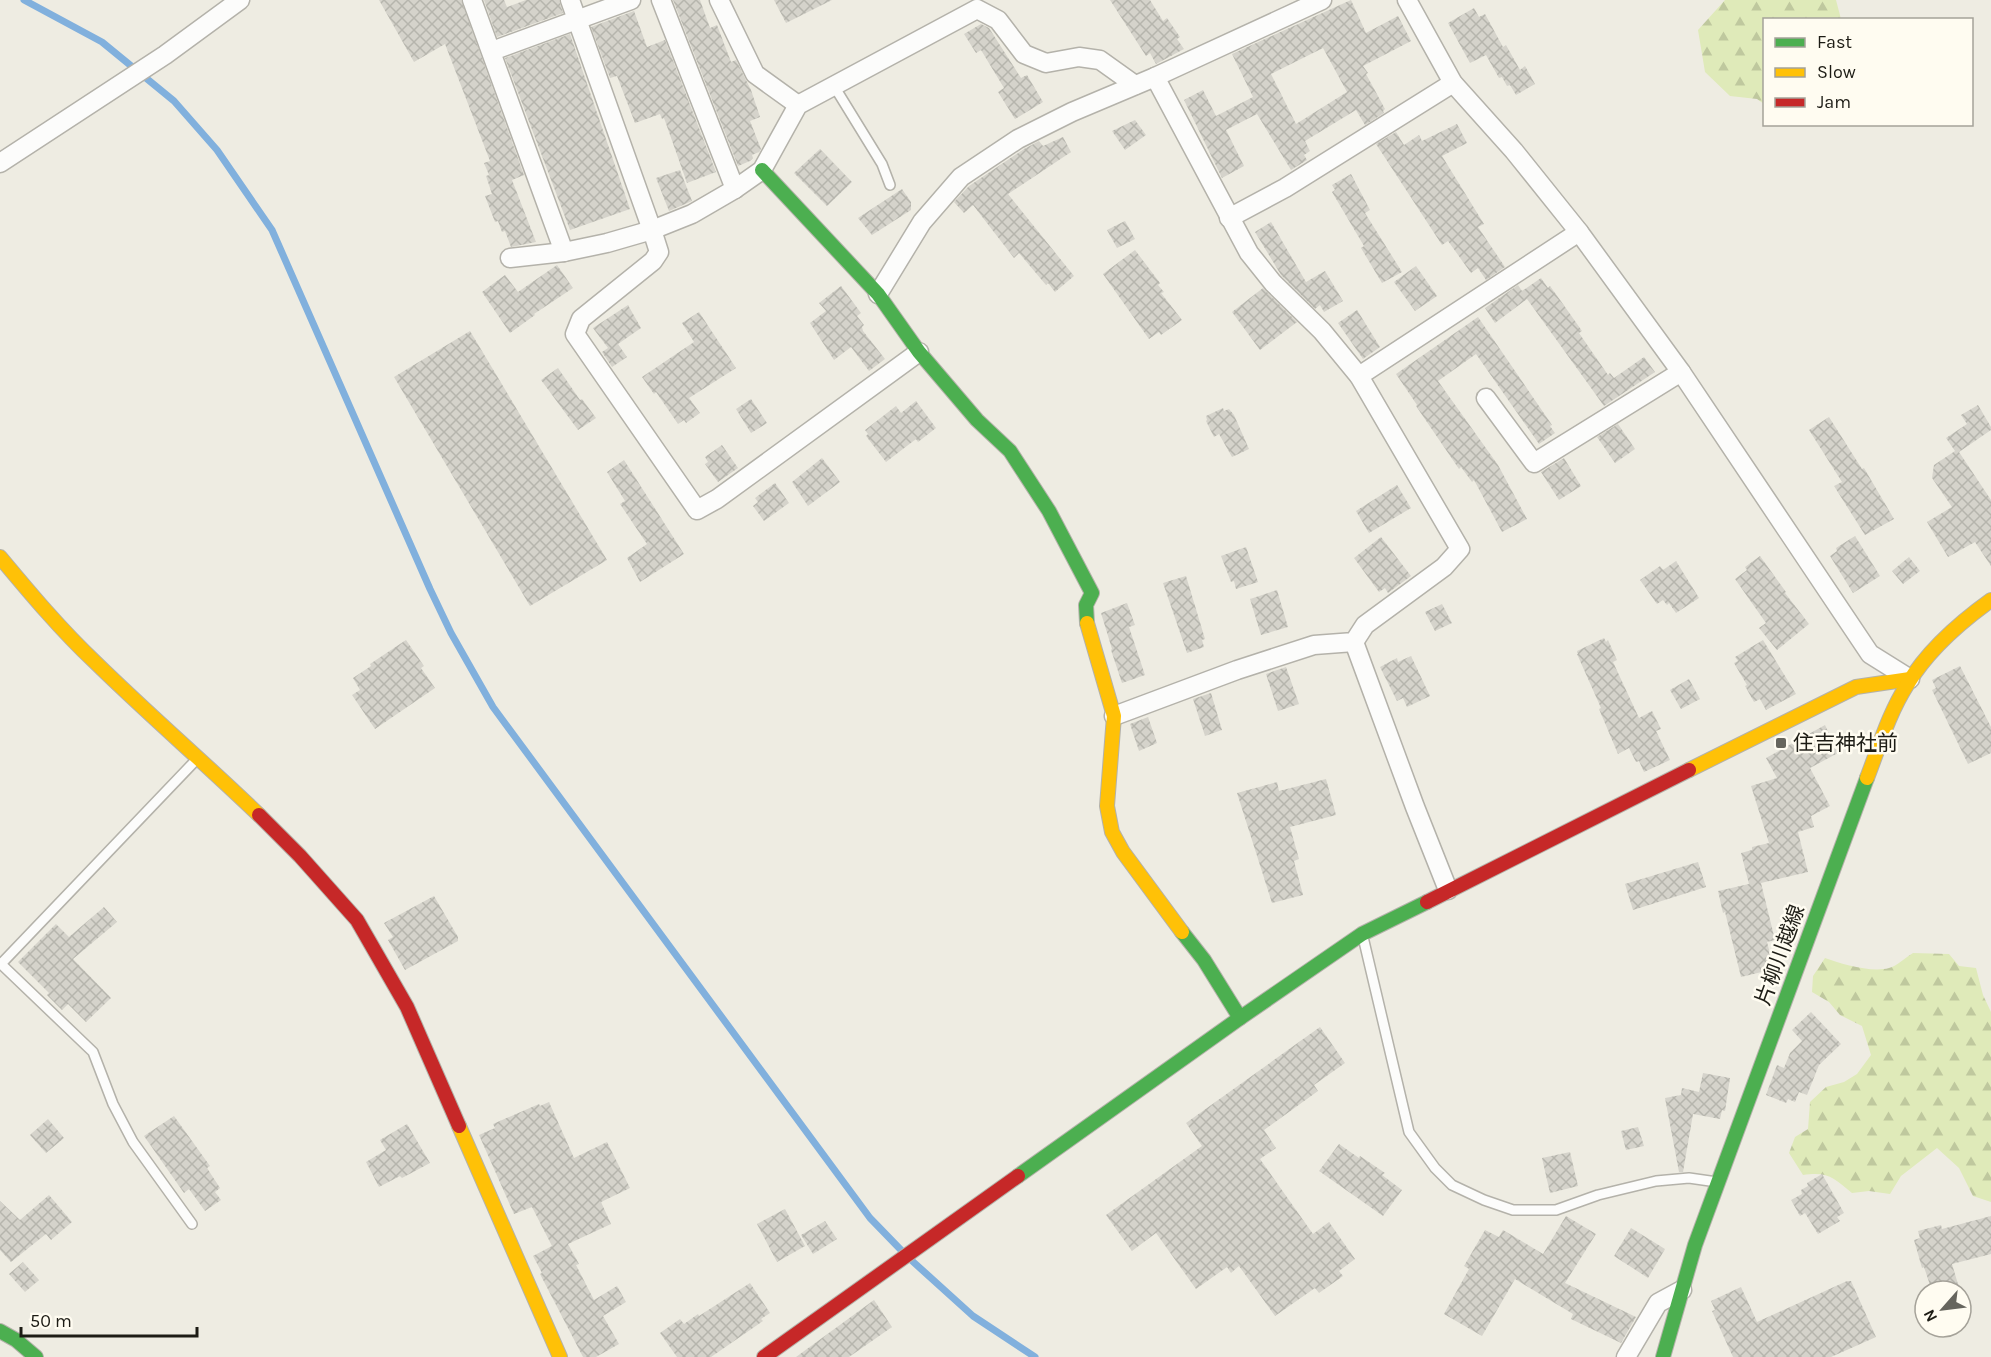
<svg xmlns="http://www.w3.org/2000/svg" width="1991" height="1357" viewBox="0 0 1991 1357" font-family="Karla,'Noto Sans JP',sans-serif">
<defs>
<pattern id="forest-firs" width="22" height="20" patternUnits="userSpaceOnUse" patternTransform="scale(1.5)"><rect width="22" height="20" fill="#dfeab9"/><path d="M5 1l3.5 6h-7zM16 11l3.5 6h-7z" fill="#bfc89e"/></pattern>
<pattern id="building-cross-hatch" width="8" height="8" patternUnits="userSpaceOnUse" patternTransform="scale(1.5)"><rect width="8" height="8" fill="#d5d3cb"/><path d="M0 0l8 8M0 8l8-8" fill="none" stroke="#b6b5ad"/></pattern>
</defs>
<rect width="100%" height="100%" fill="#eeece2"/>
<g fill="url(#forest-firs)">
<path d="M1725 0H1836L1841 19 1764 20V104L1757 99 1730 96 1705 72 1698 30Z"/>
<path d="M1913 953 1949 954 1959 966 1976 968 1983 995 1991 1012V1202L1973 1196 1959 1168 1937 1148 1901 1176 1890 1194 1869 1191 1852 1193C1834 1178 1828 1171 1803 1175L1789 1153 1795 1137 1808 1129 1810 1102 1826 1087 1844 1082 1857 1074 1871 1055 1862 1026 1840 1015 1829 1002 1812 992 1813 976 1825 958C1841 964 1872 973 1889 968 1897 966 1906 957 1913 953Z"/>
</g>
<g fill="none" stroke-linecap="round" stroke-linejoin="round">
<g stroke="#81b0dd" stroke-width="7">
<path d="M24 0 102 42 174 101 217 150 272 230 430 589 451 633 493 707 870 1218 902 1251"/>
<path d="M910 1259 973 1316 1035 1357"/>
</g>
</g>
<g fill="url(#building-cross-hatch)" fill-rule="evenodd">
<path d="M379 0H461L524 175 512 180 536 242 511 247 505 231 502 232 498 221 495 222 485 196 492 194 486 176 489 175 484 163 490 161 445 44 414 62Z"/>
<path d="M484 0H504L507 7 526 0H559L563 13 497 37Z"/>
<path d="M673 0H700L710 28 717 25 731 62 736 60 751 90 760 117 750 121 761 149 759 152 752 155 753 158 750 161 738 166Z"/>
<path d="M774 0H832L786 23Z"/>
<path d="M1110 0H1150L1163 21 1167 18 1180 37 1177 39 1184 49 1156 64 1150 53 1146 56Z"/>
<path d="M1351 0 1366 33 1398 16 1411 41 1363 66 1368 73 1366 74 1385 109 1383 111 1384 113 1365 125 1356 110 1305 141 1310 151 1304 155 1307 160 1291 170 1257 114 1226 130 1244 166 1222 178 1184 100 1203 90 1216 116 1253 97 1232 54ZM1323 48 1347 92 1296 124 1271 74Z"/>
<path d="M1474 8 1479 17 1485 14 1503 47 1506 45 1520 70 1525 66 1535 84 1516 95 1510 85 1507 86 1502 77 1499 78 1486 55 1470 63 1448 23Z"/>
<path d="M634 11 647 47 665 40 716 172 687 183 664 118 662 119 660 114 635 123 617 76 610 78 591 27Z"/>
<path d="M981 24 989 28 1021 78 1027 75 1043 102 1015 119 998 92 1004 88 981 50 976 53 964 34Z"/>
<path d="M570 34 630 209 570 230 505 58Z"/>
<path d="M1135 120 1146 135 1125 150 1112 131Z"/>
<path d="M1457 124 1467 143 1442 156 1484 224 1478 227 1505 267 1486 280 1478 268 1471 273 1448 241 1442 245 1376 144 1396 132 1404 145 1419 135 1422 141Z"/>
<path d="M1063 137 1071 152 1008 194 1074 276 1055 292 1048 283 1046 285 1019 253 1014 258 973 205 964 213 954 202 969 186 1024 149 1039 141 1043 146Z"/>
<path d="M820 149 852 182 827 206 794 173Z"/>
<path d="M680 170 692 201 669 211 656 178Z"/>
<path d="M1351 174 1370 210 1365 213 1402 272 1382 283 1361 248 1364 246 1332 192 1335 190 1332 185Z"/>
<path d="M902 189 911 202V210L872 235 858 218Z"/>
<path d="M1125 221 1135 239 1117 248 1107 230Z"/>
<path d="M1271 222 1306 282 1325 271 1343 301 1324 312 1320 305 1315 309 1281 275 1255 232Z"/>
<path d="M1135 250 1160 283 1158 285 1164 292 1161 293 1182 320 1161 335 1159 332 1149 339 1103 274Z"/>
<path d="M557 265 573 288 534 314 535 315 510 333 482 292 505 275 518 292Z"/>
<path d="M1416 266 1437 296 1415 311 1394 282Z"/>
<path d="M1541 278 1548 288 1550 286 1563 304 1582 331 1579 333 1608 375 1610 373 1614 378 1644 357 1655 372 1604 406 1527 299 1495 323 1485 308 1518 285 1522 291Z"/>
<path d="M841 286 861 313 857 316 864 325 862 327 863 331 885 359 869 371 851 347 834 360 810 323 826 311 819 303Z"/>
<path d="M1263 288 1297 322 1260 350 1232 312Z"/>
<path d="M628 305 641 328 618 344 627 357 612 367 602 352 608 348 593 328Z"/>
<path d="M1357 310 1380 347 1363 359 1338 323Z"/>
<path d="M699 312 736 368 689 398 700 413 686 423 684 420 678 424 656 392 654 394 642 377 694 342 682 323Z"/>
<path d="M1478 317 1552 425 1550 426 1555 433 1539 444 1476 354 1438 381 1498 465 1527 519 1502 532 1474 480 1472 482 1461 467 1459 469 1416 406 1417 405 1396 374Z"/>
<path d="M470 331 607 560 530 606 394 377Z"/>
<path d="M558 368 580 400 582 399 596 418 578 430 541 380Z"/>
<path d="M751 399 767 423 751 433 736 409Z"/>
<path d="M916 401 936 428 918 442 916 439 886 462 866 436 868 434 865 430 896 406 901 413Z"/>
<path d="M1978 405 1991 427V430L1959 452 1991 500V566L1975 542 1948 557 1927 522 1952 507 1932 478 1934 465 1955 451 1946 438 1967 424 1961 415Z"/>
<path d="M1223 408 1224 411 1229 409 1234 415 1249 449 1232 457 1219 434 1214 437 1206 421 1207 420 1206 416Z"/>
<path d="M1829 417 1862 469 1864 468 1894 519 1865 535 1834 486 1842 482 1809 430Z"/>
<path d="M1618 424 1635 449 1615 463 1597 437Z"/>
<path d="M722 445 738 468 718 482 705 464 708 462 705 457Z"/>
<path d="M822 458 840 482 808 506 792 482Z"/>
<path d="M1564 458 1581 486 1559 500 1541 472Z"/>
<path d="M624 460 684 554 640 582 627 558 647 544 620 504 625 501 607 472Z"/>
<path d="M775 483 789 503 764 521 753 506 758 502 755 498Z"/>
<path d="M1397 485 1411 508 1369 533 1356 511Z"/>
<path d="M1855 536 1880 576 1853 593 1830 556 1837 551 1836 548Z"/>
<path d="M1381 537 1411 576 1388 593 1385 588 1379 592 1354 558Z"/>
<path d="M1246 547 1258 582 1236 589 1234 581 1231 582 1221 556Z"/>
<path d="M1760 556 1786 592 1785 593 1809 624 1777 650 1759 628 1766 623 1735 579 1747 570 1745 567Z"/>
<path d="M1909 557 1920 571 1903 584 1892 571Z"/>
<path d="M1676 561 1699 598 1676 613 1669 603 1667 605 1663 600 1657 604 1640 580 1660 566 1663 570Z"/>
<path d="M1186 576 1205 639 1202 640 1204 647 1187 653 1163 583Z"/>
<path d="M1277 590 1288 627 1261 635 1250 599Z"/>
<path d="M1127 603 1135 625 1129 627 1145 675 1122 683 1111 650 1112 649 1101 613Z"/>
<path d="M1442 604 1452 623 1435 631 1425 612Z"/>
<path d="M1604 638 1606 642 1608 640 1617 660 1613 662 1639 718 1652 711 1661 729 1656 731 1670 760 1644 772 1639 761 1636 762 1629 748 1618 754 1599 709 1601 708 1577 654H1578L1577 651Z"/>
<path d="M406 640 424 666 421 668 435 688 375 729 352 695 360 690 353 678 371 666 370 664Z"/>
<path d="M1763 640 1796 694 1766 710 1760 699 1754 702 1745 686 1747 685 1734 663 1738 661 1735 657Z"/>
<path d="M1411 656 1430 696 1407 707 1403 698 1397 701 1380 667 1397 658 1398 662Z"/>
<path d="M1960 666 1991 727V753L1968 764 1932 690 1936 688 1932 680Z"/>
<path d="M1286 667 1299 704 1278 711 1266 674Z"/>
<path d="M1689 679 1700 699 1681 709 1670 690Z"/>
<path d="M1211 693 1222 730 1205 736 1193 699Z"/>
<path d="M1148 717 1157 743 1139 751 1130 724Z"/>
<path d="M1825 725 1838 753 1810 768 1830 806 1811 816 1814 827 1798 832 1808 872 1761 883 1775 940 1767 942 1774 969 1741 977 1725 912 1723 913 1718 891 1749 884 1741 853 1752 850V847L1769 843 1751 786 1777 778 1766 758Z"/>
<path d="M1326 779 1336 815 1290 827 1299 859 1294 861 1303 895 1272 903 1237 793 1277 782 1279 791Z"/>
<path d="M1698 862 1706 887 1633 910 1625 884Z"/>
<path d="M434 896 458 937V941L405 970 388 940 393 937 384 923Z"/>
<path d="M104 907 117 922 73 959 111 998 86 1022 68 1004 62 1010 47 995 49 993 18 962 56 924 69 937Z"/>
<path d="M1811 1012 1841 1044 1819 1065 1807 1095 1799 1092 1795 1102 1788 1099 1786 1103 1766 1095 1777 1065 1784 1068 1790 1053 1802 1041 1792 1030Z"/>
<path d="M1320 1027 1345 1063 1314 1085 1318 1091 1264 1130 1276 1148 1260 1159 1313 1234 1329 1222 1355 1259 1339 1271 1343 1276 1319 1293 1315 1288 1275 1316 1239 1266 1231 1273 1227 1267 1196 1289 1156 1233 1132 1251 1106 1215 1202 1146 1186 1123Z"/>
<path d="M1703 1073 1730 1078 1725 1111 1722 1110 1720 1119 1693 1114 1683 1172H1679L1665 1098 1681 1095 1682 1088 1699 1092Z"/>
<path d="M549 1102 574 1158 607 1142 630 1188 601 1202 611 1224 568 1244 579 1264 576 1265 594 1300 617 1286 626 1302 603 1316 619 1344 596 1357H583L540 1274 542 1273 533 1256 552 1246 532 1207 514 1214 479 1135 495 1128 493 1124 539 1104 540 1106Z"/>
<path d="M174 1116 210 1166 207 1168 220 1188 215 1192 221 1200 205 1211 189 1189 184 1193 144 1136Z"/>
<path d="M48 1119 64 1138 46 1153 30 1135Z"/>
<path d="M407 1124 430 1163 402 1178 400 1176 379 1187 366 1162 386 1150 380 1140Z"/>
<path d="M1638 1127 1644 1146 1626 1150 1621 1131Z"/>
<path d="M1339 1144 1359 1158 1360 1156 1385 1173 1382 1175 1402 1190 1383 1216 1319 1171Z"/>
<path d="M1570 1152 1578 1186 1550 1193 1542 1158Z"/>
<path d="M1822 1174 1844 1213 1837 1217 1840 1221 1818 1234 1805 1213 1800 1216 1791 1200 1802 1194 1801 1190 1808 1186 1807 1183Z"/>
<path d="M49 1195 72 1222 51 1240 46 1234 11 1262 0 1250V1201L20 1220Z"/>
<path d="M785 1209 805 1246 777 1262 757 1224Z"/>
<path d="M1566 1216 1596 1234 1565 1283 1636 1317 1621 1343 1571 1319 1573 1314 1515 1279 1482 1336 1444 1314 1469 1269 1464 1266 1485 1230 1499 1237 1503 1230 1543 1254Z"/>
<path d="M1991 1216V1254L1952 1264 1960 1291H1932L1924 1267 1922 1268 1914 1240 1920 1238 1918 1231 1941 1225 1942 1229Z"/>
<path d="M825 1221 837 1239 813 1254 801 1235Z"/>
<path d="M1631 1228 1665 1249 1648 1278 1614 1256Z"/>
<path d="M23 1262 39 1280 25 1292 9 1274Z"/>
<path d="M1847 1281H1851L1876 1337 1831 1357H1733L1712 1311 1715 1310 1711 1301 1741 1287 1757 1322Z"/>
<path d="M750 1283 770 1313 761 1319 763 1321 711 1357H677L660 1333 680 1319 684 1324 698 1314 699 1316Z"/>
<path d="M874 1300 892 1327 849 1357H796Z"/>
</g>
<g fill="none" stroke-linecap="round" stroke-linejoin="round">
<defs>
<g id="lane">
<path d="M834 86 882 164 890 185"/>
<path d="M1363 937 1409 1132 1435 1168 1452 1185 1484 1200 1513 1210H1556L1598 1195 1656 1181 1689 1178 1717 1182"/>
<path d="M0 963 93 1052 113 1104 133 1142 192 1224"/>
<path d="M1 964 196 760"/>
</g>
<g id="street">
<path d="M472 0 564 252"/>
<path d="M570 0 652 230 659 252 653 261 581 319 575 334 697 510 717 499 919 352"/>
<path d="M661 0 735 189"/>
<path d="M719 0 755 74 798 105"/>
<path d="M1407 0 1453 83 1514 151 1579 232 1681 372 1870 654 1910 679"/>
<path d="M492 51 631 0"/>
<path d="M0 163 165 55 240 0"/>
<path d="M1229 218 1285 188 1453 83"/>
<path d="M510 258 564 252 607 243 652 230 692 214 735 189 762 170 798 105 977 9 998 20 1024 54 1046 63 1079 57 1100 60 1135 85"/>
<path d="M878 294 922 222 961 177 1018 139 1072 112 1155 77 1322 0"/>
<path d="M1359 376 1579 232"/>
<path d="M1486 398 1534 463 1681 372"/>
<path d="M1354 642 1415 807 1448 890"/>
<path d="M1114 716 1237 670 1314 645 1354 642 1365 625 1444 567 1460 549 1359 376 1322 331 1273 283 1249 253 1155 77"/>
<path d="M1626 1357 1658 1303 1682 1290"/>
</g>
<g id="fast">
<path d="M762 170 878 294 919 352 977 420 1010 451 1049 511 1092 593 1086 605 1087 623"/>
<path d="M1182 932 1204 960 1240 1018"/>
<path d="M1018 1176 1240 1018 1362 934 1427 902"/>
<path d="M0 1331 16 1340 36 1357"/>
<path d="M1663 1357 1695 1245 1867 778"/>
</g>
<g id="slow">
<path d="M0 557C30 593 61 630 95 662 148 714 205 763 259 815"/>
<path d="M1087 623 1114 716 1107 806 1112 832 1123 852 1182 932"/>
<path d="M1689 770 1856 687 1910 679"/>
<path d="M1867 778C1879 747 1889 713 1907 685 1927 651 1959 623 1991 600"/>
<path d="M459 1126 560 1357"/>
</g>
<g id="jam">
<path d="M259 815 300 856 357 920 407 1007 459 1126"/>
<path d="M1427 902 1689 770"/>
<path d="M764 1357 1018 1176"/>
</g>
</defs>
<use href="#lane" stroke="#b4b2aa" stroke-width="12"/>
<use href="#street" stroke="#b4b2aa" stroke-width="21"/>
<use href="#fast" stroke="#b4b2aa" stroke-width="16"/>
<use href="#slow" stroke="#b4b2aa" stroke-width="16"/>
<use href="#jam" stroke="#b4b2aa" stroke-width="16"/>
<use href="#lane" stroke="#fcfcfb" stroke-width="9"/>
<use href="#street" stroke="#fcfcfb" stroke-width="18"/>
<use href="#fast" stroke="#4caf50" stroke-width="14"/>
<use href="#slow" stroke="#ffc107" stroke-width="14"/>
<use href="#jam" stroke="#c62828" stroke-width="14"/>
</g>
<rect fill="#66655d" stroke="#fffcf1" stroke-width="2" x="1775" y="737" width="12" height="12" rx="3"/>
<g text-anchor="middle" stroke-width="5" stroke-linejoin="round" paint-order="stroke">
<g font-size="21" fill="#1d1c15" stroke="#fffcf1" text-anchor="start">
<text x="1793" y="750">住吉神社前</text>
</g>
<g font-size="21" fill="#1d1c15" stroke="#fffcf1">
<text transform="translate(1780 955) rotate(-70)" y="7">片柳川越線</text>
</g>
</g>
<rect x="1763" y="18" width="210" height="108" fill="#fffcf1" stroke="#a5a299" stroke-width="1.5"/>
<rect x="1775" y="38" width="30" height="9" fill="#4caf50" stroke="#a5a299" stroke-width="1.5"/>
<text x="1817" y="48" font-size="18" fill="#1d1c15">Fast</text>
<rect x="1775" y="68" width="30" height="9" fill="#ffc107" stroke="#a5a299" stroke-width="1.5"/>
<text x="1817" y="78" font-size="18" fill="#1d1c15">Slow</text>
<rect x="1775" y="98" width="30" height="9" fill="#c62828" stroke="#a5a299" stroke-width="1.5"/>
<text x="1817" y="108" font-size="18" fill="#1d1c15">Jam</text>
<g transform="translate(1943 1309) rotate(242)"><circle r="28" fill="#fffcf1" stroke="#a5a299" stroke-width="1.5"/>
<path d="M0-4.5L10 22L0 15L-10 22Z" fill="#66655d"/>
<text y="-9" font-size="16" font-weight="bold" text-anchor="middle" fill="#1d1c15">N</text>
</g>
<path d="M21 1327v9h176v-9" fill="none" stroke="#1d1c15" stroke-width="3"/>
<text x="30" y="1327" font-size="18" fill="#1d1c15" stroke="#fffcf1" stroke-width="4.5" paint-order="stroke">50 m</text>
</svg>
